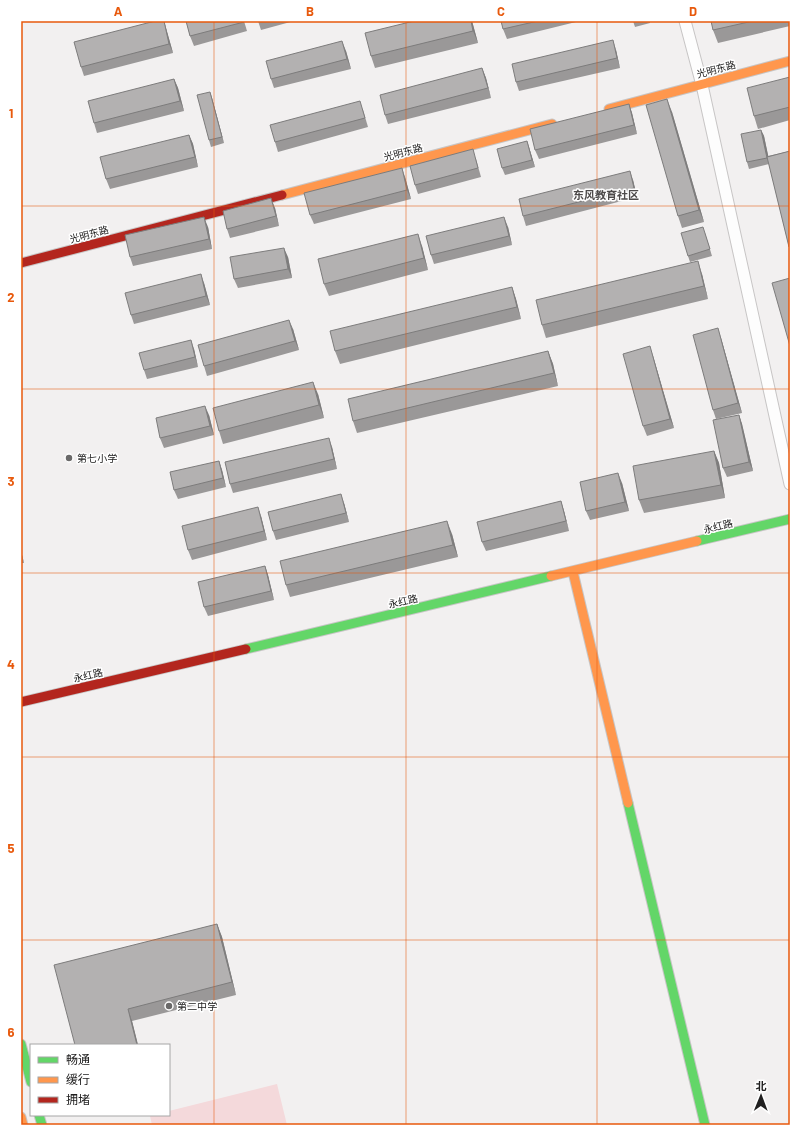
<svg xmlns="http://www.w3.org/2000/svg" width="811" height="1146" viewBox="0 0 811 1146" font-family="Barlow,'Noto Sans SC',sans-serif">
<rect width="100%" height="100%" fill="#f2f0f0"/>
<path fill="#f4d9db" d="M277 1084 287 1125H152L150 1116 169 1115V1111Z"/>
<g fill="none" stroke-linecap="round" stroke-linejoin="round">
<defs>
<path id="street" d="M685 21 702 85 790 484"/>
<g id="fast">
<path d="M697 541 790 519"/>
<path d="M246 649 551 576"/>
<path d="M628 803 705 1125"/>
<path d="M21 1044 31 1082"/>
<path d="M39 1115 42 1125"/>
</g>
<g id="slow">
<path d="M609 109 790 61"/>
<path d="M282 195 552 124"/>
<path d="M573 572 628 803"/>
<path d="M551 576 697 541"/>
<path d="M21 1117 23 1125"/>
</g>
<g id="jam">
<path d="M21 263 282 195"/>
<path d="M21 702 246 649"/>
</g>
</defs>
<use href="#street" stroke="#c7c5c5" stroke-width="13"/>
<use href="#fast" stroke="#c7c5c5" stroke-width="11"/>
<use href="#slow" stroke="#c7c5c5" stroke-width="11"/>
<use href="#jam" stroke="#c7c5c5" stroke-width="11"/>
<use href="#street" stroke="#fdfdfd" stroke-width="11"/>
<use href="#fast" stroke="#63d668" stroke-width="9"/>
<use href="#slow" stroke="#ff974d" stroke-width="9"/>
<use href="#jam" stroke="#b3261e" stroke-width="9"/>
</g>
<g fill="#9a9898">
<path d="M164 21 166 28 173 53 84 76 81 67Z"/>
<path d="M186 21H244L247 31 194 46 190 36Z"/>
<path d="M258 21H294L261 30Z"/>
<path d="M414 21H472L478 43 375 68 371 56Z"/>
<path d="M501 21H580L507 39 503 29Z"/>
<path d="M633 21H650V23L635 27Z"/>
<path d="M711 21H790V26L718 43 713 30Z"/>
<path d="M616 50 620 68 519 91 516 82Z"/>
<path d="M346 51 351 69 274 88 271 79Z"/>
<path d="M482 68 486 78 491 98 388 124 385 115Z"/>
<path d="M790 77V120L758 129 754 116Z"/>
<path d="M174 79 178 88 184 111 97 133 94 123Z"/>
<path d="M210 92 212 98 224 143 211 147 209 140Z"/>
<path d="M629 104 632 113 637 134 539 159 535 150Z"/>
<path d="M363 110 368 127 278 152 275 142Z"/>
<path d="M672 112 704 222 682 228 678 216Z"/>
<path d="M761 130 764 136 768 156 790 151V251L769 164 749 169 747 162Z"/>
<path d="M189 135 193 144 198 167 110 189 106 179Z"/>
<path d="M527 141 535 167 505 175 502 168Z"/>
<path d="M476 159 481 177 418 194 415 185Z"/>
<path d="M405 177 411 199 314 224 310 215Z"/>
<path d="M633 180 637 197 526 226 523 216Z"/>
<path d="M275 208 279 226 230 238 227 229Z"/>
<path d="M208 227 212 249 133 266 130 257Z"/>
<path d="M508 227 512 245 434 264 431 255Z"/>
<path d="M705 233 712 256 690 262 688 256Z"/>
<path d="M422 246 428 270 329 296 324 284Z"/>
<path d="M288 257 292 278 238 288 234 279Z"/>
<path d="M702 274 708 299 546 338 542 325Z"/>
<path d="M204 283 210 305 134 324 131 315Z"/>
<path d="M512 287 516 299 521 319 340 364 335 351Z"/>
<path d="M293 329 299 350 207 376 204 366Z"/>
<path d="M721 338 742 413 716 419 713 410Z"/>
<path d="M194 349 198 367 147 379 144 370Z"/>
<path d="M548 351 553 364 558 386 357 433 353 421Z"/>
<path d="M653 356 674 428 647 436 643 426Z"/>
<path d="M318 394 324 418 223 444 219 431Z"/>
<path d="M209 415 214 435 164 448 160 438Z"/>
<path d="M739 415 742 424 753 471 727 477 723 468Z"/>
<path d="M332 447 337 469 233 493 230 484Z"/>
<path d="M714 451 719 463 725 498 644 513 639 500Z"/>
<path d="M219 461 222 470 226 487 178 499 174 490Z"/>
<path d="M622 483 629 511 590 520 586 511Z"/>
<path d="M561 501 564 511 569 531 486 551 482 542Z"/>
<path d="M344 503 349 522 276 540 273 531Z"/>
<path d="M261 516 267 540 192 560 188 550Z"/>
<path d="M452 534 458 557 290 597 286 585Z"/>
<path d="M21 551 24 563H21Z"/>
<path d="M265 566 268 575 274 600 208 616 204 607Z"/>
<path d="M217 924 222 937 236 995 132 1021 138 1045H75Z"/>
</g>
<g fill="#7d7c7c">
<path d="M164 21 166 28 173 53 169 44Z"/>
<path d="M471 21H472L478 43 473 31Z"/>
<path d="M613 40 616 50 620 68 617 58Z"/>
<path d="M342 41 346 51 351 69 347 59Z"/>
<path d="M482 68 486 78 491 98Z"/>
<path d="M174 79 178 88 184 111 180 101Z"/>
<path d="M210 92 212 98 224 143 222 137Z"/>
<path d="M667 99 672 112 704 222 699 210Z"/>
<path d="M629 104 632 113 637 134 634 125Z"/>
<path d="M761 130 764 136 770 164 767 158Z"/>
<path d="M189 135 193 144 198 167 195 157Z"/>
<path d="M527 141 529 147 535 167 532 160Z"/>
<path d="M402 168 405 177 411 199 407 190Z"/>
<path d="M630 171 633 180 637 197 634 188Z"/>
<path d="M271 198 275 208 279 226 276 216Z"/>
<path d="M204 217 208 227 212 249 209 239Z"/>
<path d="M504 217 508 227 512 245 509 236Z"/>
<path d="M418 234 422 246 428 270 424 258Z"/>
<path d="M284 248 288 257 292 278 288 269Z"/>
<path d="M698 261 702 274 708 299 704 286Z"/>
<path d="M201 274 204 283 210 305 206 296Z"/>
<path d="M512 287 516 299 521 319 517 307Z"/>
<path d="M289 320 293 329 299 350 295 341Z"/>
<path d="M718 328 721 338 742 413 738 403Z"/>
<path d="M191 340 194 349 198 367 195 357Z"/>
<path d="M650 346 653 356 674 428 670 419Z"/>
<path d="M548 351 553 364 558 386 554 373Z"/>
<path d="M313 382 318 394 324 418 319 405Z"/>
<path d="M205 406 209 415 214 435 210 426Z"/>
<path d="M739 415 742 424 753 471 749 462Z"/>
<path d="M329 438 332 447 337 469 334 459Z"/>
<path d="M714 451 719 463 725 498 721 485Z"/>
<path d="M219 461 222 470 226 487 223 478Z"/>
<path d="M618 473 622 483 629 511 625 502Z"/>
<path d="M341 494 344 503 349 522 346 513Z"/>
<path d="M561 501 564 511 569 531 566 521Z"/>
<path d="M258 507 261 516 267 540 264 531Z"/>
<path d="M447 521 452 534 458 557 453 545Z"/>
<path d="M21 551 24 563 21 554Z"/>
<path d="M265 566 268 575 274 600 271 591Z"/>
<path d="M217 924 222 937 236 995 232 982Z"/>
<path d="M128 1009 132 1021 138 1045H137Z"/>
</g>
<g fill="#b3b1b1" stroke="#7d7c7c">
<path d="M155 21H164L169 44 81 67 74 42Z"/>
<path d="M186 21H243L244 22 190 36Z"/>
<path d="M414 21H471L473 31 371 56 365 33Z"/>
<path d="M501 21H538L503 29Z"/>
<path d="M711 21H753L713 30Z"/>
<path d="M613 40 617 58 516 82 512 64Z"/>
<path d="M342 41 347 59 271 79 266 61Z"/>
<path d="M482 68 488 88 385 115 380 95Z"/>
<path d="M790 77V107L754 116 747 88Z"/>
<path d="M174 79 180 101 94 123 88 101Z"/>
<path d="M210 92 222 137 209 140 197 95Z"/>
<path d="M667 99 699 210 678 216 646 105Z"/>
<path d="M360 101 365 118 275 142 270 125Z"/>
<path d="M629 104 634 125 535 150 530 129Z"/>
<path d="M761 130 767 158 747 162 741 134Z"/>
<path d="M189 135 195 157 106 179 100 157Z"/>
<path d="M527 141 532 160 502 168 497 149Z"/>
<path d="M473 149 478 168 415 185 410 166Z"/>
<path d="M790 151V247H789L767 157Z"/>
<path d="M402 168 407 190 310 215 304 193Z"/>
<path d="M630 171 634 188 523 216 519 199Z"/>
<path d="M271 198 276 216 227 229 223 211Z"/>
<path d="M204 217 209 239 130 257 125 235Z"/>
<path d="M504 217 509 236 431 255 426 236Z"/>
<path d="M703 227 710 249 688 256 681 233Z"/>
<path d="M418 234 424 258 324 284 318 259Z"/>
<path d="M284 248 288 269 234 279 230 257Z"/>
<path d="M698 261 704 286 542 325 536 300Z"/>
<path d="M201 274 206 296 131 315 125 293Z"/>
<path d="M790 278V346L772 283Z"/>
<path d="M512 287 517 307 335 351 330 331Z"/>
<path d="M289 320 295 341 204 366 198 345Z"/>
<path d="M718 328 738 403 713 410 693 335Z"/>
<path d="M191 340 195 357 144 370 139 353Z"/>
<path d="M650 346 670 419 643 426 623 354Z"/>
<path d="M548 351 554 373 353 421 348 399Z"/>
<path d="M313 382 319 405 219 431 213 408Z"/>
<path d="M205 406 210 426 160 438 156 418Z"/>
<path d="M739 415 749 462 723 468 713 420Z"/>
<path d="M329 438 334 459 230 484 225 462Z"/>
<path d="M714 451 721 485 639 500 633 466Z"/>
<path d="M219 461 223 478 174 490 170 472Z"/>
<path d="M618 473 625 502 586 511 580 482Z"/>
<path d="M341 494 346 513 273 531 268 512Z"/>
<path d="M561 501 566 521 482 542 477 522Z"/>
<path d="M258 507 264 531 188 550 182 526Z"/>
<path d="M447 521 453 545 286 585 280 561Z"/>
<path d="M265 566 271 591 204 607 198 582Z"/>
<path d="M217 924 232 982 128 1009 137 1045H75L54 965Z"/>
</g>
<path fill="none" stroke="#e8590c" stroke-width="1" stroke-opacity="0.55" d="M214 21V1125M406 21V1125M597 21V1125M21 206H790M21 389H790M21 573H790M21 757H790M21 940H790"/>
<g fill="#6a6969" stroke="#fff" stroke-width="1.5">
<circle cx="69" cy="458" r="4"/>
<circle cx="169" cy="1006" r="4"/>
</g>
<g text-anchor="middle" stroke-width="3" stroke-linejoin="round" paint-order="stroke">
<g font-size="10" fill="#212020" stroke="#fff">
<text transform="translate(716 69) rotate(-15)" y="4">光明东路</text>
<text transform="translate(403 152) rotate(-15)" y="4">光明东路</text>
<text transform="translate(89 234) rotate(-15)" y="4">光明东路</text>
<text transform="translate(718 526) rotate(-14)" y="4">永红路</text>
<text transform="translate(403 601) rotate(-13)" y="4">永红路</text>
<text transform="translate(88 675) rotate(-13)" y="4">永红路</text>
</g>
<g font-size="10" fill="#212020" stroke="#fff" text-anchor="start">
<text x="77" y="462">第七小学</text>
<text x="177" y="1010">第二中学</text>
</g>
<g font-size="11" font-weight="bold" fill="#4d4a4a" stroke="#fff">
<text x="606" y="199">东风教育社区</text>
</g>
</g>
<rect width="811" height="1146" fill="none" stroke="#ffffff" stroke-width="44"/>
<rect x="30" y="1044" width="140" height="72" fill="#ffffff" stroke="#a6a6a6"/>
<rect x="38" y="1057" width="20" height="6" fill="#63d668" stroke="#a6a6a6"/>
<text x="66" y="1064" font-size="12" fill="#212020">畅通</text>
<rect x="38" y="1077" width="20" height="6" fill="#ff974d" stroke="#a6a6a6"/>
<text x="66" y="1084" font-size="12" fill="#212020">缓行</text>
<rect x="38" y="1097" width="20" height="6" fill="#b3261e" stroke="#a6a6a6"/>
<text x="66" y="1104" font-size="12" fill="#212020">拥堵</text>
<g transform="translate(761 1096) rotate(1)" stroke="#ffffff" stroke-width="3" paint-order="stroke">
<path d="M0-3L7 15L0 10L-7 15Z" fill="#212020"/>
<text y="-6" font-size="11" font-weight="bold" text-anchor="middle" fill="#212020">北</text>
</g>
<rect x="22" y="22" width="767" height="1102" fill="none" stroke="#e8590c" stroke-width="1.5"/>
<g font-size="13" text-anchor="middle" font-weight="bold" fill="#e8590c">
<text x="118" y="16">A</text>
<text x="310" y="16">B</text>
<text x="501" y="16">C</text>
<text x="693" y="16">D</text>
<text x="11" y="118">1</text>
<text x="11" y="302">2</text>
<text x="11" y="486">3</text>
<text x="11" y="669">4</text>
<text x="11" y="853">5</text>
<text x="11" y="1037">6</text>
</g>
</svg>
